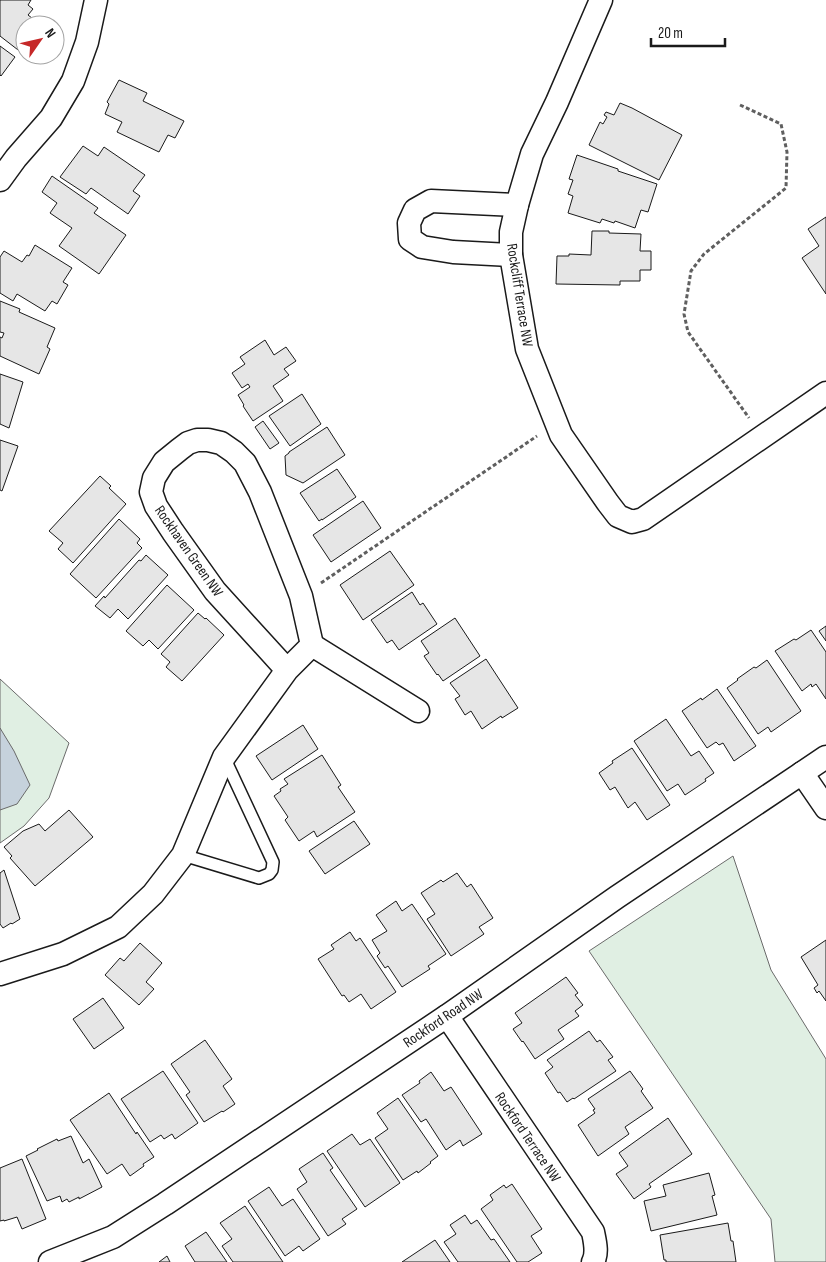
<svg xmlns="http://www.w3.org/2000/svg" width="826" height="1262" viewBox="0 0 826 1262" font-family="'Sofia Sans Condensed',sans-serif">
<rect width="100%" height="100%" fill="#fff"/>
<g fill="#e0efe3" stroke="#6a6a6a">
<path d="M0 679 69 743 49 798 24 826 0 843Z"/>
<path d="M733 856 771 970 826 1059V1262H775L771 1219 589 951Z"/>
</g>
<path fill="#c6d2dc" stroke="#6a6a6a" d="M0 728 14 751 30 785 17 804 0 810Z"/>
<g fill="#e6e6e6" stroke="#1a1a1a">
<path d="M0 0H31L28 5 33 9 28 15 41 25H25V50L22 53 0 36Z"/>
<path d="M0 46 15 57 1 76 0 75Z"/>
<path d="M119 80 147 93 143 101 184 121 175 138 168 135 159 152 117 132 122 122 105 114 109 104 107 102Z"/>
<path d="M620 103 632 108 682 135 659 180 589 145 600 122 603 124 607 117 604 115 606 112 614 115Z"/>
<path d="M83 146 98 156 104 147 145 175 133 191 140 196 128 214 91 188 86 194 60 177Z"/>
<path d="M577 155 618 169V171L657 184 648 212 641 210 635 228 615 221 614 223 602 219 600 223 568 213 573 196 568 194 573 180 569 179Z"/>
<path d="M52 176 98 208 94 213 126 235 99 274 59 246 72 228 50 213 57 203 42 192Z"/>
<path d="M826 217V294L802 258 819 246 808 229Z"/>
<path d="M592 231H609V233L641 234 640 251H651V270H640V281H620V285L556 284 557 256H569V254L591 255Z"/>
<path d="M35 245 72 268 63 282 68 285 57 304 52 301 45 311 17 294 13 301 0 293V257L4 251 22 262 27 255 29 256Z"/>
<path d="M0 301 20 309 19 312 55 328 47 347 50 349 39 374 0 356V337L2 338 4 333 0 332Z"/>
<path d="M265 340 274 355 286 347 296 361 284 369 289 375 273 386 283 401 253 421 243 406 244 405 238 395 250 387 248 384 242 388 232 373 245 364 240 357Z"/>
<path d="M0 374 23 382 9 428 0 424Z"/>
<path d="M302 394 321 424 290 446 269 416Z"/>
<path d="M263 421 279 443 270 449 255 427Z"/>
<path d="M327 427 345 455 303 483 286 475 285 456 289 453V452Z"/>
<path d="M0 440 18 446 2 491 0 490Z"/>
<path d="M337 469 356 497 322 520V519L319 521 300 493Z"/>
<path d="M100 476 111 486 109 488 126 504 73 563 58 549 63 543 49 531Z"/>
<path d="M363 501 381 528 331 562 313 535Z"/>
<path d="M119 519 140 539 137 543 142 548 96 598 70 574Z"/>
<path d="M390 551 414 585 363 620 340 585Z"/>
<path d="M146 555 168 575 128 619 118 609 110 618 95 606 104 596 105 598 139 560 141 561Z"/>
<path d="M167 585 194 610 158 649 149 640 143 646 126 631Z"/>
<path d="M412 592 420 605 423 603 437 624 399 650 392 640 387 643 371 620Z"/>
<path d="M198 613 205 619 206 618 224 635 182 681 166 667 170 662 161 654Z"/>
<path d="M455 618 480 656 443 681 438 674 437 675 424 656 429 653 421 641Z"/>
<path d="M826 626V641L819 631Z"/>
<path d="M811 630 826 652V699L816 684 812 687 811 684 802 691 775 651 794 639 796 640Z"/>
<path d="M486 659 518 708 502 718 501 716 482 729 471 711 465 715 455 699 460 696 450 683Z"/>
<path d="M767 660 801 711 771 732 768 727 758 734 727 688 738 680 737 679 754 667 756 668Z"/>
<path d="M717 689 756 746 734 761 723 743 719 745 716 742 707 748 682 711 701 698 702 700Z"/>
<path d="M666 719 691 756 699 751 714 773 705 779 706 781 685 795 678 784 667 791 634 741Z"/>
<path d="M303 725 318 749 272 780 256 756Z"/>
<path d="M632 748 670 805 647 820 635 802 628 808 615 787 610 790 599 773 613 763 612 761Z"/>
<path d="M322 755 341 785 338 787 355 812 317 837 314 831 299 841 285 820 288 817 274 796 281 791 280 789 288 784 284 779Z"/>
<path d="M69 810 93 837 35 886 10 858 12 856 4 847 23 831 39 824 45 831Z"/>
<path d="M354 821 370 844 325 874 309 851Z"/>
<path d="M4 870 20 919 12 924 11 923 3 928 0 924V873Z"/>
<path d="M457 873 467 887 471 884 493 918 479 927 484 934 451 956 427 919 435 914 421 893 441 880 443 882Z"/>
<path d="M396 901 402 911 412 904 446 954 428 966 430 969 402 987 388 966 385 968 377 956 380 953 372 940 387 931 376 915Z"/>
<path d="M350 932 356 941 360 938 396 992 371 1009 361 994 349 1002 344 995 342 996 318 959 334 949 331 945Z"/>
<path d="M826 940V1001L819 991 817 993 814 988 818 985 801 957Z"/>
<path d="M140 943 162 963 146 982 154 989 139 1005 105 975 120 958 124 961Z"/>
<path d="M566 977 578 993 575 995 583 1005 575 1011 579 1016 558 1030 564 1039 535 1059 523 1041 522 1042 513 1029 522 1023 515 1013Z"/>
<path d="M103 998 124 1028 94 1049 73 1019Z"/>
<path d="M589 1031 597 1042 600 1040 613 1057 608 1060 616 1071 574 1099 573 1098 567 1102 560 1092 558 1093 545 1073 553 1067 547 1060Z"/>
<path d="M205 1040 232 1079 223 1086 235 1104 223 1112 222 1111 204 1122 186 1095 190 1092 171 1064Z"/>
<path d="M163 1071 198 1123 175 1139 172 1134 164 1139 161 1135 150 1142 121 1099Z"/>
<path d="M630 1071 643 1089 641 1091 653 1108 625 1127 629 1134 598 1156 578 1125 595 1113 593 1110 595 1109 588 1099Z"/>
<path d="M431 1072 444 1091 451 1087 482 1134 463 1146 460 1140 446 1150 426 1119 421 1122 402 1095 420 1083 419 1081Z"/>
<path d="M109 1093 136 1134 137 1132 154 1157 143 1164 144 1166 130 1176 122 1164 107 1174 70 1120Z"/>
<path d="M398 1098 438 1156 430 1162 431 1163 418 1173 417 1171 403 1180 375 1138 388 1129 377 1113Z"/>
<path d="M668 1118 692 1154 649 1184 651 1187 634 1199 616 1174 628 1166 619 1153Z"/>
<path d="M352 1134 360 1145 370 1139 400 1183 365 1207 327 1151Z"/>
<path d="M71 1136 83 1163 89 1159 102 1187 79 1199V1197L69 1202 67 1199 62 1202 60 1196 47 1201 26 1156 38 1150 37 1149 57 1139 58 1141Z"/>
<path d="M323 1153 333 1168 330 1170 357 1209 342 1219 346 1224 328 1236 297 1189 307 1182 299 1169Z"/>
<path d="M22 1159 46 1219 22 1229 17 1217 4 1221V1220L0 1221V1168Z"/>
<path d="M709 1173 715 1195 712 1196 717 1215 651 1231 644 1201 666 1196 663 1185Z"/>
<path d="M512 1184 542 1229 531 1236 542 1253 528 1262H517L481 1209 493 1200 490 1195 504 1185 506 1188Z"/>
<path d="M269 1187 282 1206 293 1199 320 1239 303 1251 299 1246 285 1256 248 1201Z"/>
<path d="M245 1206 283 1262H233L222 1246 232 1239 220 1223Z"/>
<path d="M465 1215 471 1224 477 1220 491 1240 494 1239 510 1262H458L444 1242 456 1234 450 1225Z"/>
<path d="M728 1223 731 1241H733L736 1262H666V1260H664L660 1235Z"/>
<path d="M206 1232 227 1262H195L185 1246Z"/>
<path d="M435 1240 450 1262H402Z"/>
<path d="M167 1256 170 1262H159Z"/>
</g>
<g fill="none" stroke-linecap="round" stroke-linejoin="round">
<defs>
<path id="service" d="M183 855 259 878 269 874 272 870 273 862 224 757"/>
<g id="minor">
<path d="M601 0 557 102 532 154 517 205 511 232V255L527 349 561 435 608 503 618 516 632 522 643 519 826 393"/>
<path d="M0 180 16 158 51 118 73 81 87 42 96 0"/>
<path d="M511 255 453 252 422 247 410 239 409 223 415 210 431 201 517 205"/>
<path d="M312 645 418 711"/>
<path d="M802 773 826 808"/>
<path d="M0 974 63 954 118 927 153 894 183 855 224 757 287 670 312 645 301 596 260 492 245 463 234 452 221 443 208 440H197L188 443 180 449 164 462 154 478 151 492 156 506 173 532 215 591 287 670"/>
<path d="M447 1016 593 1232C595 1242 598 1253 593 1262"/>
<path d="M50 1262 113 1237 165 1204 447 1016 617 897 826 757"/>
</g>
</defs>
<use href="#service" stroke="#1a1a1a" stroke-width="14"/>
<use href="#minor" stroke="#1a1a1a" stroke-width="25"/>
<g stroke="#5f5f5f" stroke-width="3" stroke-dasharray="4 2.5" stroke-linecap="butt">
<path d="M740 105 781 124 787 152 786 188 704 254 691 271 684 314 688 332 749 418"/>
<path d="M321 583 537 436"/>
</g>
<use href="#service" stroke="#fff" stroke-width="11"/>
<use href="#minor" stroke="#fff" stroke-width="22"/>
</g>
<g text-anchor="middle" stroke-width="4" stroke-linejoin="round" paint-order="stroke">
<g font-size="15" fill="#1a1a1a" stroke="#fff">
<text transform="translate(520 295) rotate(81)" y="5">Rockcliff Terrace NW</text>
<text transform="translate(189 551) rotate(55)" y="5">Rockhaven Green NW</text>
<text transform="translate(443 1018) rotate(-34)" y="5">Rockford Road NW</text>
<text transform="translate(528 1137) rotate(56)" y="5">Rockford Terrace NW</text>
</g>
</g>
<g transform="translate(40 40) rotate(56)"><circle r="24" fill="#ffffff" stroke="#a3a3a3"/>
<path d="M0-4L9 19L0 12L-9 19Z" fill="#c62828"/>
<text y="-8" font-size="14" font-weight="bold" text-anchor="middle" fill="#1a1a1a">N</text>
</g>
<path d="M651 38v8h74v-8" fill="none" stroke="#1a1a1a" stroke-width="2.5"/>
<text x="658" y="38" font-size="15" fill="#1a1a1a" stroke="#ffffff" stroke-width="4" paint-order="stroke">20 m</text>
</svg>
